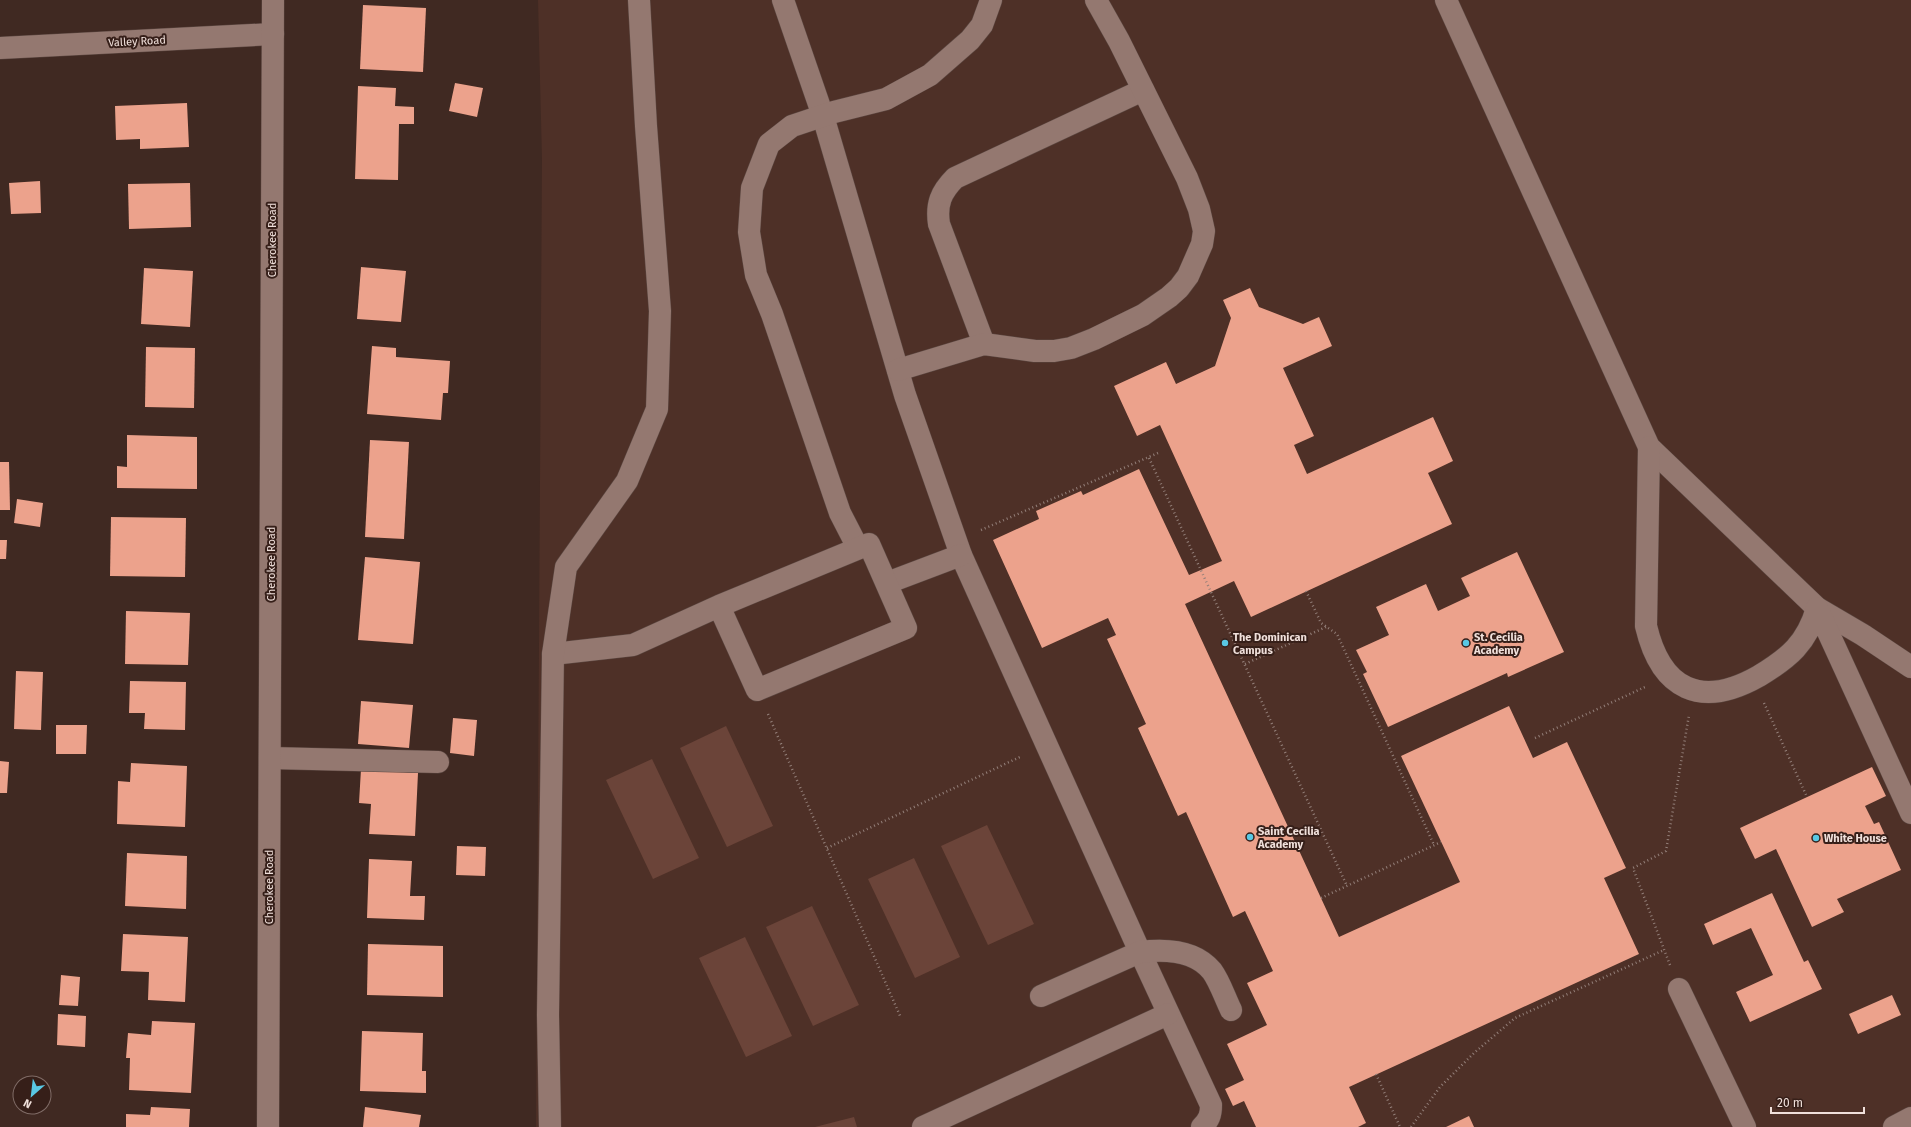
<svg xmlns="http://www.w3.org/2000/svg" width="1911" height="1127" viewBox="0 0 1911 1127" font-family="'Fira Sans',sans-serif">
<rect width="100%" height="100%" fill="#402922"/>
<path fill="#4e3027" d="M538 0H1911V1127H536L542 159Z"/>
<g fill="#6b4439">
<path d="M726 726 773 826 727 847 680 748Z"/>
<path d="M652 759 699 858 653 879 606 780Z"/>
<path d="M987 825 1034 924 988 945 941 846Z"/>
<path d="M914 858 960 957 915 978 868 879Z"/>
<path d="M812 906 859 1005 813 1026 766 927Z"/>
<path d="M745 937 792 1036 746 1057 699 958Z"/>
<path d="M854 1117 857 1127H815Z"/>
</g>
<g fill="#eca28c">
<path d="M363 5 426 8 423 72 360 69Z"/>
<path d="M455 83 483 88 477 117 449 111Z"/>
<path d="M358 86 396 88 395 106 414 107V124H399L398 180 355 179Z"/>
<path d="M187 103 189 147 140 149V139L116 140 115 106Z"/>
<path d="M40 181 41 213 11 214 9 183Z"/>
<path d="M190 183 191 227 129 229 128 184Z"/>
<path d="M361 267 406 271 401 322 357 319Z"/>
<path d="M144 268 193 271 190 327 141 324Z"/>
<path d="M1250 288 1259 307 1303 324 1319 317 1332 346 1283 368 1314 436 1294 445 1307 474 1433 417 1453 461 1428 473 1452 524 1251 617 1234 581 1185 604 1339 937 1460 882 1401 756 1509 706 1533 758 1567 742 1626 868 1604 878 1639 954 1349 1087 1366 1123 1358 1127H1256L1244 1101 1233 1106 1225 1089 1244 1080 1227 1044 1267 1025 1247 983 1273 971 1245 911 1233 917 1186 812 1178 816 1138 728 1146 724 1107 639 1116 635 1108 618 1042 648 993 540 1039 519 1036 511 1081 491 1083 495 1139 469 1189 575 1222 561 1160 425 1137 436 1114 386 1166 362 1176 384 1215 366 1231 318 1223 300Z"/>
<path d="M372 346 396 348V357L450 361 448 393H443L441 420 367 414Z"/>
<path d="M146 347 195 348 194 408 145 407Z"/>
<path d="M127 435 197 437V489L117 488V466L127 467Z"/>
<path d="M370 440 409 442 404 539 365 537Z"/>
<path d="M0 462H9L10 510H0Z"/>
<path d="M17 499 43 503 40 527 14 523Z"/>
<path d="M111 517 186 518 185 577 110 576Z"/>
<path d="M0 540H7L6 559H0Z"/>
<path d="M1517 552 1564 652 1508 677 1507 673 1388 727 1363 674 1367 672 1356 650 1389 635 1376 607 1426 584 1438 611 1470 596 1461 578Z"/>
<path d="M365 557 420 562 413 644 358 640Z"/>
<path d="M126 611 190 613 188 665 125 664Z"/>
<path d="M16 671 43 672 41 730 14 729Z"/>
<path d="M130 681 186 682 185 730 144 729 145 713H129Z"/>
<path d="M361 701 413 705 409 748 358 744Z"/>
<path d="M453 718 477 720 474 756 450 753Z"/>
<path d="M56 725H87L86 754H56Z"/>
<path d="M0 761 9 762 7 793H0Z"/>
<path d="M131 763 187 766 185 827 117 824 118 781 130 782Z"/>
<path d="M1872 767 1886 796 1865 806 1874 824 1879 822 1901 870 1837 899 1844 912 1812 927 1776 849 1755 859 1740 828Z"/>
<path d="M361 769 418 773 415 836 369 834 371 804 359 803Z"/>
<path d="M457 846 486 847 485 876 456 875Z"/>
<path d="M127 853 187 856 186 909 125 906Z"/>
<path d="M369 859 412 861 410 896H425L424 920 367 918Z"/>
<path d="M1772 893 1804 962 1808 960 1822 989 1750 1022 1736 992 1773 975 1751 928 1713 945 1704 924Z"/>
<path d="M123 934 188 937 185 1002 148 1000 149 972 121 971Z"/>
<path d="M368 944 443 946V997L367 995Z"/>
<path d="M61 975 80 977 78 1006 59 1005Z"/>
<path d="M1892 995 1901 1015 1858 1034 1849 1014Z"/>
<path d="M58 1014 86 1016 85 1047 57 1045Z"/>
<path d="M152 1021 195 1023 191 1093 129 1090 130 1058H126L128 1033 151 1035Z"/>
<path d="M362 1031 423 1033 422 1071H426V1093L360 1091Z"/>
<path d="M151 1107 190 1109 189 1127H126V1114L150 1115Z"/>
<path d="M365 1107 421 1115 419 1127H363Z"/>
<path d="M1469 1116 1474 1127H1446Z"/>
</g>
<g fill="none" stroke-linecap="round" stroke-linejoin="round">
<defs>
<g id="minor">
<path d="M783 0 823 116 905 395 961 555 1140 952 1211 1105C1211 1115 1209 1120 1202 1127"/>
<path d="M1446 0 1649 447 1817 608 1863 635 1911 667"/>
<path d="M0 48 273 34"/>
<path d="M984 344 939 224C936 204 941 192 955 178L1143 90"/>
<path d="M898 370 984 344 1035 351H1054L1071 348 1094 339 1143 315 1169 297 1179 288 1188 276 1202 244 1204 231 1199 209 1187 178 1119 41 1096 0"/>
<path d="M1649 447 1646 626C1661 690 1701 709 1759 676 1789 658 1807 643 1817 608L1911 813"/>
<path d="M858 548 840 513 772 314 756 275 749 232 752 188 769 144 792 126 834 112 886 99 930 75 970 40 982 25 991 0"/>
<path d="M887 583 961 555"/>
<path d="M553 654 633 645 719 606 869 544 906 628 757 690 719 606"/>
<path d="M270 758 438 762"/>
<path d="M1679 989 1745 1127"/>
<path d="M1041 996 1140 952C1164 949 1195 950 1212 971 1220 982 1225 998 1231 1010"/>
<path d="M268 1127 273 0"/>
<path d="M550 1127 548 1015 553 654 566 567 627 481 657 409 660 311 646 126 639 0"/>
<path d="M923 1127 1168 1014"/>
<path d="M1894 1127 1911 1118"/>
</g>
</defs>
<use href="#minor" stroke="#5b4741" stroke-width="23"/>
<g stroke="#937f79" stroke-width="2.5" stroke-dasharray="1 3" stroke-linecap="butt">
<path d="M1149 458 1347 886"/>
<path d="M981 530 1158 453"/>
<path d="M1306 591 1321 623 1337 634 1434 845"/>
<path d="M1245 664 1326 627"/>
<path d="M1764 703 1807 797"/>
<path d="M768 714 901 1018"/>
<path d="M1535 738 1645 687"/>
<path d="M827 848 1022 756"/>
<path d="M1321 898 1441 842"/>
<path d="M1670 965 1633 868 1666 851 1689 715"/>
<path d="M1376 1074 1400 1127"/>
<path d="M1411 1127 1440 1087 1474 1053 1515 1018 1664 950"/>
</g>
<use href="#minor" stroke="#947870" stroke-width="22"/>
</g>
<g fill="#59c8e4" stroke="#361f19" stroke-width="1.5">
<circle cx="1225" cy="643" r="4"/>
<circle cx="1466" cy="643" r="4"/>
<circle cx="1250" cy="837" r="4"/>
<circle cx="1816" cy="838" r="4"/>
</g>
<g text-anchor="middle" stroke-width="4" stroke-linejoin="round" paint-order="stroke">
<g font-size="11" fill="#f0e0db" stroke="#361f19">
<text transform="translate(137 41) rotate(-3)" y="4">Valley Road</text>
<text transform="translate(272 240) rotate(-90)" y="4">Cherokee Road</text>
<text transform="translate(271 564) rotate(-90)" y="4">Cherokee Road</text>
<text transform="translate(269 887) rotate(-90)" y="4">Cherokee Road</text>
</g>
<g font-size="11" font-weight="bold" fill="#f0e0db" stroke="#361f19" text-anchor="start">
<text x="1233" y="641">The Dominican<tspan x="1233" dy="13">Campus</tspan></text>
<text x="1474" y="641">St. Cecilia<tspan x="1474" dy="13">Academy</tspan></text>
<text x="1258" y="835">Saint Cecilia<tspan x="1258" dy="13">Academy</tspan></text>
<text x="1824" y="842">White House</text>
</g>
</g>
<g transform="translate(32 1095) rotate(208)"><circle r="19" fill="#361f19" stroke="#806c67"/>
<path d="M0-3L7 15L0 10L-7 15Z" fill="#59c8e4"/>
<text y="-6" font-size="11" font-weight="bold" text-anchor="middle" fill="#f0e0db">N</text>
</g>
<path d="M1771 1107v6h93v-6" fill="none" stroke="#f0e0db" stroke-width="2"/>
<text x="1777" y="1107" font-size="12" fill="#f0e0db" stroke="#361f19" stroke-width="3" paint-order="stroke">20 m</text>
</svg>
